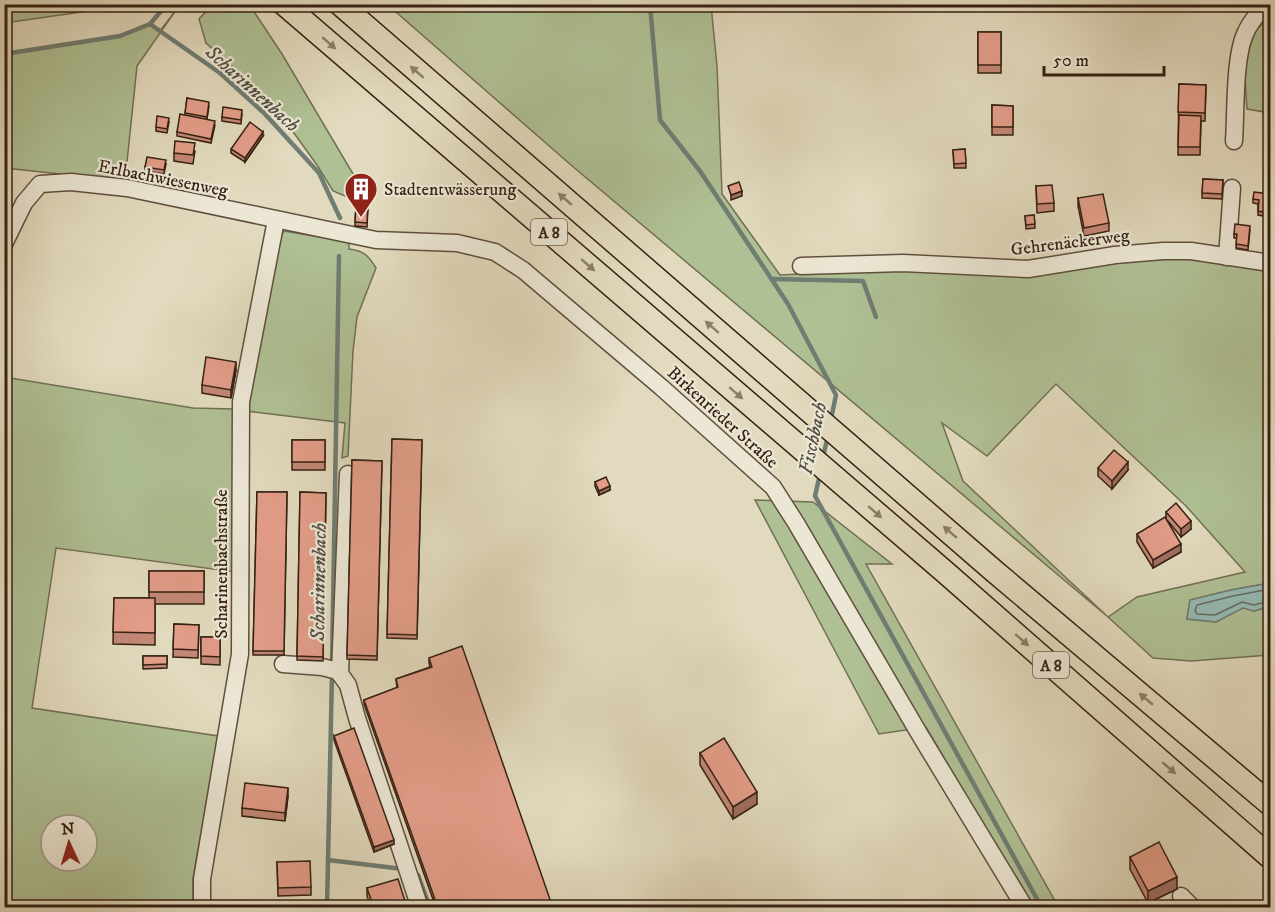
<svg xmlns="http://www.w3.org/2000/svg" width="1275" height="912" viewBox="0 0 1275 912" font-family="'IM FELL DW Pica',serif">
<rect width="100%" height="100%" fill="#e2dabe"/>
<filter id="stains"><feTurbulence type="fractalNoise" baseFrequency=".00333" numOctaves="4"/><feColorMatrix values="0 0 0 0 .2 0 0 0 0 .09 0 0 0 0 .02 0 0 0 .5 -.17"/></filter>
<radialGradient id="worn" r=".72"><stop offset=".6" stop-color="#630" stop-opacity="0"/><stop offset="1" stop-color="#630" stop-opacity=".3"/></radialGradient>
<g fill="#afc094" stroke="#727054" stroke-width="1.5" fill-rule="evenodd">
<path d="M5 4H130V5L5 23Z"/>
<path d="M214 5H242L253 10 282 54 359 184 362 203 333 191 317 165 286 122 258 89 206 43 199 19 211 6Z"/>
<path d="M388 5H711L717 66 722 194 780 275 1163 256 1270 268V583L1231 590 1190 600 1187 619 1216 622 1243 607 1254 611 1270 606V655L1191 661 1153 658 1108 617 571 165ZM1056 384 1186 506 1245 572 1137 597 1108 617 963 481 942 423 987 456Z"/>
<path d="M176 10 137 66 125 181 5 168V54L120 36 150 24 160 31Z"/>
<path d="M1270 14V188L1265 187 1264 112 1247 109 1244 63 1247 42Z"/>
<path d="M284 231 349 242V249C364 251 368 255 376 268L357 317 353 351 348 456 342 458 345 423 246 411 278 241Z"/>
<path d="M4 377 193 408 233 409 235 572 56 548 32 708 218 736 193 879V907H5ZM51 825H87V861H51Z"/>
<path d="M755 500 813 502 892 564H866L1055 901 1042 907H1031L926 727 879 734Z"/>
</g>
<path fill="#95bab3" stroke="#6f7d73" stroke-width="1.5" d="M1270 583V606L1254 611 1243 608 1216 622 1187 619 1190 600 1231 590Z"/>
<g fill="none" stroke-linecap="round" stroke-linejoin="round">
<path stroke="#656e63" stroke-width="1.5" d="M1270 589 1233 596 1197 605 1195 611 1197 614 1215 615 1242 602 1254 605 1270 601"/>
<g stroke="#6f7d73" stroke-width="4.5">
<path d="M650 4 660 120 700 171 788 304 836 395 831 419"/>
<path d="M150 24 220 73 264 113 319 173 340 218"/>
<path d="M4 54 120 36 150 24 167 4"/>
<path d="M772 279 863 281 876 317"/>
<path d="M823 457 828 436"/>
<path d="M820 474 815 496 1042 908"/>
<path d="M332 665 339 256"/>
<path d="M328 860 403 869"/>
<path d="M414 874 418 875 430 908"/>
<path d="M327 908 332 673"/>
</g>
<defs>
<g id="minor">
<path d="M1234 141C1236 113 1234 55 1246 32 1250 22 1259 13 1265 4"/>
<path d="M4 244 24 203 40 184 71 182 127 188 376 240 457 243 495 252 523 270 661 387 773 487 796 523 920 735 1025 908"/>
<path d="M1227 257 1232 188"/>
<path d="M801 266 903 263 1028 269 1115 255 1163 251H1191L1270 263"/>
<path d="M283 664 322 667 338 671 348 685 357 718 420 908"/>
<path d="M340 674 348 474"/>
<path d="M1181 896 1193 908"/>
<path d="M202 908V879L240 654 241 402 276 220"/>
</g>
<g id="highway">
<path d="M284 4 945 572 1270 857"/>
<path d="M340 4 994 571 1270 804"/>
</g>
</defs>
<use href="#minor" stroke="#604f3e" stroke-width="19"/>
<use href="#highway" stroke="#352113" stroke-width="25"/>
<use href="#minor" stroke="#ece7d5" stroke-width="16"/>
<use href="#highway" stroke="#e2dabe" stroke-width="22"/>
</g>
<g fill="#c38776" stroke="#352113" stroke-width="1.5">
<path d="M787 4H814V8L787 11Z"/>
<path d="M891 4H906L905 10H891Z"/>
<rect x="978" y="32" width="23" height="41"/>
<path d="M1179 84 1206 85 1205 121H1201L1200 155H1178Z"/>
<path d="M187 98 209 106 207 119 215 125 211 143 177 136V132L185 115Z"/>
<path d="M992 105 1013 106V135H992Z"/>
<path d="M242 114 241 124 222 121V117Z"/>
<path d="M169 122 167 133 156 131V127Z"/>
<path d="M263 136 245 162 231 153V149Z"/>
<path d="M965 149 966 168H954L953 150Z"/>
<path d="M195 151 193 164 174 161V153Z"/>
<path d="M166 164 164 174 145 171V167Z"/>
<path d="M1203 179 1223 180 1222 199 1202 198Z"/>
<path d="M1036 186 1054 203V211L1037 213Z"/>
<path d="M1270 194V217L1258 215V204L1253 203V199Z"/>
<path d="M1078 198 1109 223V231L1084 236 1078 206Z"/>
<path d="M356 204 368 205 367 227 355 226Z"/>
<path d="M1034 215 1035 228 1026 229 1025 216Z"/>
<path d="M1250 230 1248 250 1236 248 1237 238H1234V234Z"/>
<path d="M236 370 231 398 202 393V385Z"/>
<path d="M392 439 422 440 417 639 387 638Z"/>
<rect x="292" y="440" width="33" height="30"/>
<path d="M352 460 382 461 377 660 347 659Z"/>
<path d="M1098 468 1128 470 1112 489 1098 476Z"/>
<path d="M595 482 610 490 599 495 595 486Z"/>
<path d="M257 492H287L284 655H253Z"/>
<path d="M300 492 326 493 323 661 297 660Z"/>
<path d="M1166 512 1191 529 1181 537 1168 521 1181 552 1153 568 1137 542V534L1166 519Z"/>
<path d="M149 571H204V604H155V645L113 644 114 598H149Z"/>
<path d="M174 624 199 625 198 658 173 657Z"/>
<path d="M201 637H220V665L201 664Z"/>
<path d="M143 656H167V668L143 669Z"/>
<path d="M429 658 553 908H436L364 704V700L397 688 396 679 430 667 429 663Z"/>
<path d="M334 736 394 844 374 852 334 740Z"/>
<path d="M700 753 757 804 733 819 700 765Z"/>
<path d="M288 796 285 821 242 816V808Z"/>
<path d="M1130 857 1177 889 1148 903 1130 869Z"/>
<path d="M277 862 311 887V895L278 896Z"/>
<path d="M367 888 406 908H371L367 896Z"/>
</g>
<g fill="#9f6e60" stroke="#352113" stroke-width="1.5">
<path d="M263 132V136L245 162V158Z"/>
<path d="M742 191V196L731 200V195Z"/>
<path d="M236 362V370L231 398V390Z"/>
<path d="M1128 462V470L1112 489V481Z"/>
<path d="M610 486V490L599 495V491Z"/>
<path d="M1191 521V529L1181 537V529Z"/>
<path d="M1181 544V552L1153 568V560Z"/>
<path d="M288 788V796L285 821V813Z"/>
<path d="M757 792V804L733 819V807Z"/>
<path d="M394 840V844L374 852V847Z"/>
<path d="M1177 877V889L1148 903V891Z"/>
</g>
<g fill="#e39d89" stroke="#352113" stroke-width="1.5">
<rect x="978" y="32" width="23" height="33"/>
<path d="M1179 84 1206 85 1205 113 1178 112Z"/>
<path d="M187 98 209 102 207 117 185 113Z"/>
<path d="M992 105 1013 106V127H992Z"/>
<path d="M223 107 242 110 241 120 222 117Z"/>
<path d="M180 114 215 121 211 139 177 132Z"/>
<path d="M1179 115 1201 116 1200 147H1178Z"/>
<path d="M157 116 169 118 167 129 156 127Z"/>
<path d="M250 122 263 132 245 158 231 149Z"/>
<path d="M175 141 195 143 193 155 174 153Z"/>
<path d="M965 149 966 163 954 164 953 150Z"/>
<path d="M147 157 166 160 164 170 145 167Z"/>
<path d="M1203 179 1223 180 1222 194 1202 193Z"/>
<path d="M739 182 742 191 731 195 728 186Z"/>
<path d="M1052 185 1054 203 1037 204 1036 186Z"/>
<path d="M1254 192 1270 194V213L1258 211 1259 200 1253 199Z"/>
<path d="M1103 194 1109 223 1084 228 1078 198Z"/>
<path d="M356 204 368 205 367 223 355 222Z"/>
<path d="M1034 215 1035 224 1026 225 1025 216Z"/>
<path d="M1235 224 1250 226 1248 246 1236 244 1237 234H1234Z"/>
<path d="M206 357 236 362 231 390 202 385Z"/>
<path d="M392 439 422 440 417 635 387 634Z"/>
<rect x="292" y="440" width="33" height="22"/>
<path d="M1114 450 1128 462 1112 481 1098 468Z"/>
<path d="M352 460 382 461 377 656 347 655Z"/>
<path d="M606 477 610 486 599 491 595 482Z"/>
<path d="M257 492H287L284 651H253Z"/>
<path d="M300 492 326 493 323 657 297 656Z"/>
<path d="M1176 503 1191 521 1181 529 1166 512Z"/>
<path d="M1165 517 1181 544 1153 560 1137 534Z"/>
<rect x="149" y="571" width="55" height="21"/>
<path d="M114 598H155V633L113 632Z"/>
<path d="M174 624 199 625 198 650 173 649Z"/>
<path d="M201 637H220V657L201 656Z"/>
<path d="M462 646 553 908H438L364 700 398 687 396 679 432 667 429 658Z"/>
<path d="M143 656H167V664L143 665Z"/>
<path d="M354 728 394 840 374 847 334 736Z"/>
<path d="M724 738 757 792 733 807 700 753Z"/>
<path d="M245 783 288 788 285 813 242 808Z"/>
<path d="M1159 842 1177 877 1148 891 1130 857Z"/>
<path d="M310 861 311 887 278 888 277 862Z"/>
<path d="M398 879 406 904 396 908H374L367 888Z"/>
<path d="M1180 902 1182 908H1167Z"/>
<path d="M252 904 279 905V908H252Z"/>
<path d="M1105 904 1107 908H1098Z"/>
</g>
<defs><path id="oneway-solid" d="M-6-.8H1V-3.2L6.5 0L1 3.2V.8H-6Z" transform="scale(1.5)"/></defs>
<g fill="#8c7e68">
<use href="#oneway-solid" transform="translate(329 43) rotate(41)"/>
<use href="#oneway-solid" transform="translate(417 72) rotate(-139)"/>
<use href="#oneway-solid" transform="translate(565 199) rotate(-139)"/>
<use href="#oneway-solid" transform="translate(588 265) rotate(41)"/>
<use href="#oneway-solid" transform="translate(712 327) rotate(-139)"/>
<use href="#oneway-solid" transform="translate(736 393) rotate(41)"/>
<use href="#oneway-solid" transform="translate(875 512) rotate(41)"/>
<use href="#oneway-solid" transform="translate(950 532) rotate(-139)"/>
<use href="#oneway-solid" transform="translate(1022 640) rotate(41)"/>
<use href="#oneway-solid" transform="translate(1146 699) rotate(-140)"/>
<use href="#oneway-solid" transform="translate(1169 768) rotate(41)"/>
</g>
<defs>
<symbol id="building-pin" viewBox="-11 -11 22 30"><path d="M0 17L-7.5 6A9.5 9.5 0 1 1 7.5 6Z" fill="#8f2418" stroke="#ece7d5"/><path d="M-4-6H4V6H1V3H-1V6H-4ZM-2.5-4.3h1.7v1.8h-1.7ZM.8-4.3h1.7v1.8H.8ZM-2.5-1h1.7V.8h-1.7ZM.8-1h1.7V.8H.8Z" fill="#fff"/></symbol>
</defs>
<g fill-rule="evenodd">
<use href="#building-pin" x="342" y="170" width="38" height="52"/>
</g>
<g text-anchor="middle" stroke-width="4.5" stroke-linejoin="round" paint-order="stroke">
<g fill="#ece7d5" stroke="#6c5c4d" stroke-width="1.5">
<rect x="531" y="219" width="36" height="26" rx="4.5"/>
<rect x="1033" y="652" width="36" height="26" rx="4.5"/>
</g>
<g font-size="16" font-weight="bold" fill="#352113">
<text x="549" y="238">A 8</text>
<text x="1051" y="671">A 8</text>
</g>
<g font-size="18" fill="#352113" stroke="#ece7d5">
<text transform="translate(163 178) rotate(11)" y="6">Erlbachwiesenweg</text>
<text transform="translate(1070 242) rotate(-7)" y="6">Gehrenäckerweg</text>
<text transform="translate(723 417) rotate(42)" y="6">Birkenrieder Straße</text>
<text transform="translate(221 564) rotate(-90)" y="6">Scharinenbachstraße</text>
</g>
<g font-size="18" fill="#352113" stroke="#ece7d5" text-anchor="start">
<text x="384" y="195">Stadtentwässerung</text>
</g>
<g font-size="20" font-style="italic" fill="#524f43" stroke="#ece7d5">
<text transform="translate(253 88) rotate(42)" y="7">Scharinnenbach</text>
<text transform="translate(812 438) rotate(-78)" y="7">Fischbach</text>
<text transform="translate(318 582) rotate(-89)" y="7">Scharinnenbach</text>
</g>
</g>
<rect width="1275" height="912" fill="none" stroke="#e2dabe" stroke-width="24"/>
<rect x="6" y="6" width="1263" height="900" fill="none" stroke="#352113" stroke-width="3"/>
<rect x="12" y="12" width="1251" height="888" fill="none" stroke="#352113" stroke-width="1.5"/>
<g transform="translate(69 843) rotate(356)"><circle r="28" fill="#ece7d5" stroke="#a39887" stroke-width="1.5"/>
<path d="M0-4.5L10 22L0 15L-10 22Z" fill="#8f2418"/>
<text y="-9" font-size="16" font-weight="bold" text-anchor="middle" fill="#352113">N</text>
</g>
<path d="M1044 66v9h120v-9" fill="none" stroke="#352113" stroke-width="3"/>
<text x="1053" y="66" font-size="18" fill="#352113" stroke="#ece7d5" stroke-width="4.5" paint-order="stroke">50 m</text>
<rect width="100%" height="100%" filter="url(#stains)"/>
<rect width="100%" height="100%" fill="url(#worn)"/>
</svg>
